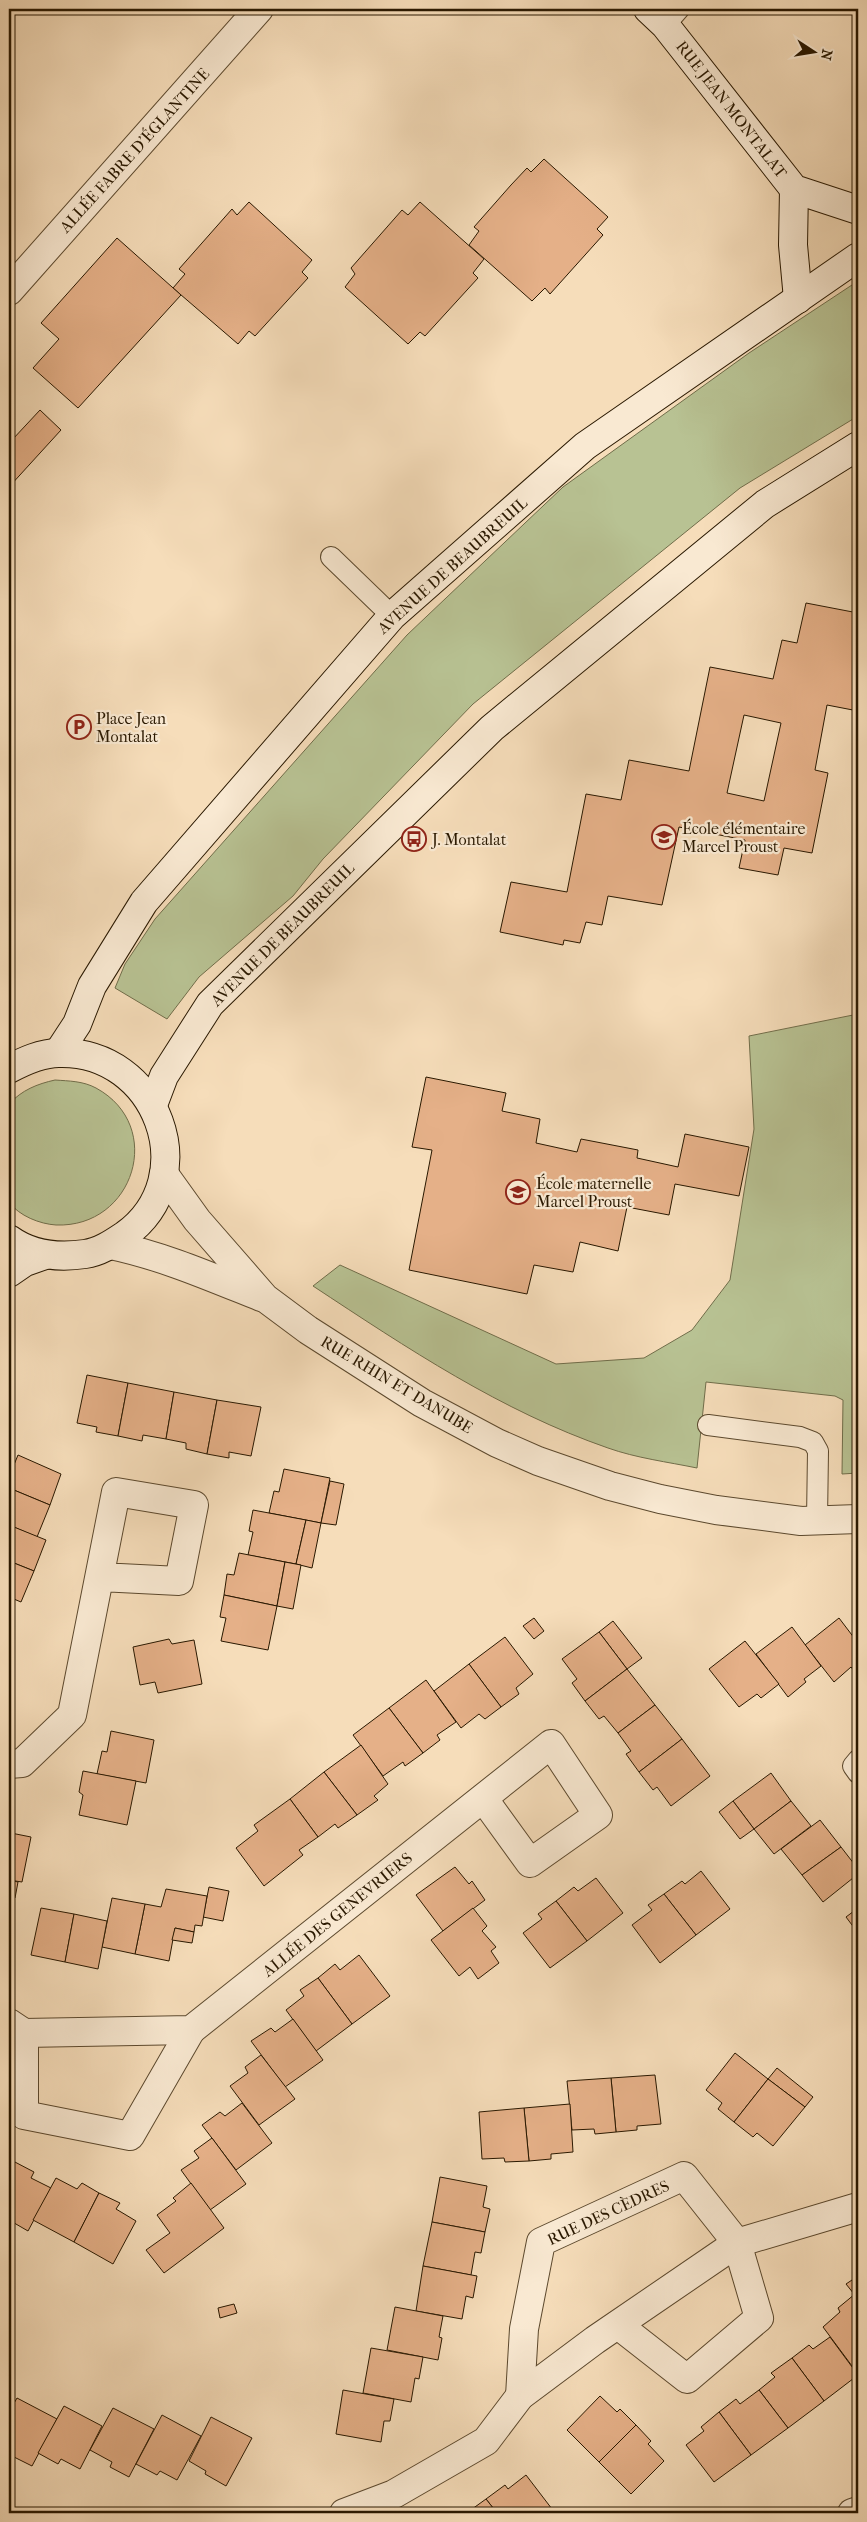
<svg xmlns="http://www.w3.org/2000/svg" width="867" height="2522" viewBox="0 0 867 2522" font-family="'IM FELL French Canon',serif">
<rect width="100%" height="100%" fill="#f6ddba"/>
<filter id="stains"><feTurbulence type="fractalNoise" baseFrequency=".004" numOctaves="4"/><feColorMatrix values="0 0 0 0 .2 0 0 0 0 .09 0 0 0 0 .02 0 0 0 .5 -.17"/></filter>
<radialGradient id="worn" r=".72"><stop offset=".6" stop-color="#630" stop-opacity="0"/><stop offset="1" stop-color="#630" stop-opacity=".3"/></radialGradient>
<g fill="#b8c293" stroke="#706d4a">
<path d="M858 281V416L740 488 473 704 323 859 293 896 199 977 167 1019 115 988 125 964 155 919 407 635 563 487 749 353Z"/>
<path d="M858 1014V1473L842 1474 843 1400 835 1396 706 1382 697 1468C668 1462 636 1458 608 1448 501 1411 407 1348 313 1286L340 1265 556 1364 644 1358 692 1330 730 1280 754 1129 749 1036Z"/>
<path d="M55 1080C69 1081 83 1081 96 1088 166 1126 134 1228 56 1225 40 1224 19 1216 9 1202V1104C22 1090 37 1084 55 1080Z"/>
</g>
<g fill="#e5b088" stroke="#291800" fill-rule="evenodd">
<path d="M544 159 608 217 597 229 603 235 550 294 545 288 532 301 469 245 479 231 474 227 511 185 527 168 531 172Z"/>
<path d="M249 202 312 260 302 272 308 278 255 336 249 331 238 344 173 288 185 274 179 269 217 226 232 209 237 215Z"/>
<path d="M420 202 484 259 473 273 478 278 425 336 420 332 408 344 345 287 355 274 351 268 402 210 408 215Z"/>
<path d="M117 238 181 295 78 408 33 368 59 339 41 323Z"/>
<path d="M40 410 61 430 9 487V437L12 440Z"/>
<path d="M806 603 858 613V711L827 705 815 770 828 773 812 853 784 848 778 875 739 868 745 840 679 827 662 905 608 896 602 925 586 922 580 943 564 940 563 945 500 932 511 882 567 892 586 794 621 800 629 760 689 771 710 667 773 679 782 640 797 643ZM744 715 781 723 764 801 727 793Z"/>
<path d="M426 1077 506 1093 502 1111 540 1119 536 1143 577 1152 581 1139 638 1150 637 1158 678 1167 685 1134 749 1147 739 1196 675 1184 669 1215 627 1207 618 1251 580 1242 573 1272 534 1265 527 1294 409 1270 432 1150 412 1147Z"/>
<path d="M87 1375 128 1383 118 1436 96 1432 97 1427 77 1423Z"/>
<path d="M128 1383 174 1392 166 1439 143 1435 142 1441 118 1436Z"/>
<path d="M174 1392 217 1400 207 1454 186 1449V1443L166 1439Z"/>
<path d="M217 1400 261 1407 251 1456 229 1452V1458L207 1454Z"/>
<path d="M18 1455 61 1474 50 1505 9 1488V1477Z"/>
<path d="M284 1469 330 1478 321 1523 269 1513 274 1491 279 1492Z"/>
<path d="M330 1481 344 1484 336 1525 321 1523Z"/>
<path d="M9 1488 50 1505 37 1537 9 1525Z"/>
<path d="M253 1510 306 1520 296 1564 248 1555 253 1532 249 1531Z"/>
<path d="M306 1520 321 1523 312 1568 296 1564Z"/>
<path d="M9 1525 46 1540 34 1571 9 1561Z"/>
<path d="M239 1553 285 1562 277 1606 224 1595 227 1574 234 1575Z"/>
<path d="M9 1561 34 1571 21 1602 9 1597Z"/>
<path d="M285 1562 301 1565 293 1609 277 1606Z"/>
<path d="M224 1595 277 1606 268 1650 221 1641 226 1618 220 1617Z"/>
<path d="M534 1618 544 1631 534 1639 523 1626Z"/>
<path d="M839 1618 858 1643V1669L855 1672 851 1667 834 1682 805 1645Z"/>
<path d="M613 1621 642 1658 627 1669 599 1632Z"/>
<path d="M792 1627 821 1666 804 1679 806 1682 788 1697 756 1654Z"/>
<path d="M599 1632 627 1669 585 1701 572 1683 577 1679 562 1659Z"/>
<path d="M505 1637 533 1674 516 1688 519 1694 501 1707 469 1664Z"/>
<path d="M169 1639 172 1644 194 1640 202 1684 158 1693 155 1682 140 1685 133 1647Z"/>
<path d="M745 1641 779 1684 761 1698 757 1694 739 1707 709 1669Z"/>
<path d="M469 1664 501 1707 485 1719 479 1714 461 1728 434 1691Z"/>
<path d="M627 1669 655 1705 618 1733 604 1716 599 1719 585 1701Z"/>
<path d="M426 1680 456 1722 437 1735 440 1740 423 1753 389 1708Z"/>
<path d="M655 1705 682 1739 639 1772 626 1754 631 1751 618 1733Z"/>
<path d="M389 1708 423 1753 405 1766 403 1762 383 1776 353 1735Z"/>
<path d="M111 1731 154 1740 146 1783 97 1774 102 1751 107 1752Z"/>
<path d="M682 1739 710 1776 671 1806 657 1787 653 1790 639 1772Z"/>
<path d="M361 1745 388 1784 374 1796 378 1800 357 1815 324 1772Z"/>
<path d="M83 1771 136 1781 127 1825 79 1815 83 1795 79 1792Z"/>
<path d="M324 1772 357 1815 338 1828 335 1824 318 1837 290 1799Z"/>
<path d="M771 1773 791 1801 754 1829 733 1801Z"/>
<path d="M290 1799 318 1837 299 1850 303 1855 264 1886 236 1848 258 1831 254 1825Z"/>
<path d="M733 1801 754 1829 740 1839 719 1812Z"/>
<path d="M791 1801 811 1826 774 1854 754 1829Z"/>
<path d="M820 1820 841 1847 802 1875 781 1849Z"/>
<path d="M9 1827 12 1828 11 1833 31 1837 22 1882 9 1880Z"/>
<path d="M841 1847 858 1869V1874L823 1902 802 1875Z"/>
<path d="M455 1867 469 1884 472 1881 485 1900 443 1931 416 1895Z"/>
<path d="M701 1871 730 1909 696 1935 664 1894 682 1881 685 1884Z"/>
<path d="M596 1878 623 1913 587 1941 556 1901 574 1887 578 1891Z"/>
<path d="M9 1880 18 1882 15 1898 9 1897Z"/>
<path d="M209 1887 229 1891 223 1921 203 1917Z"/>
<path d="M166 1889 207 1896 202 1926 195 1925 194 1932 175 1928 169 1961 135 1954 145 1904 161 1907Z"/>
<path d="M664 1894 696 1935 660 1963 632 1925 652 1910 648 1905Z"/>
<path d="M112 1898 145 1904 135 1954 102 1947Z"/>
<path d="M556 1901 587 1941 550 1968 523 1933 542 1919 538 1914Z"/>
<path d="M41 1908 74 1914 65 1962 31 1955Z"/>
<path d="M473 1908 487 1926 482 1931 496 1947 491 1951 499 1963 478 1979 470 1967 459 1976 431 1940Z"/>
<path d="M858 1908V1933L846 1917Z"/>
<path d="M74 1914 107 1921 98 1969 65 1962Z"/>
<path d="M175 1928 194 1932 192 1943 172 1940Z"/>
<path d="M359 1955 390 1996 352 2024 318 1978 335 1964 340 1970Z"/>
<path d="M318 1978 352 2024 316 2051 286 2010 304 1996 300 1990Z"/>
<path d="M293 2019 323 2060 285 2087 251 2041 271 2028 275 2032Z"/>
<path d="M735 2053 768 2079 734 2122 718 2109 722 2103 706 2090Z"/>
<path d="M261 2055 295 2099 259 2125 230 2086 248 2073 245 2067Z"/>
<path d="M777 2068 813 2097 805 2107 768 2079Z"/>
<path d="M655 2075 661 2124 637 2126V2130L616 2132 611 2078Z"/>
<path d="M611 2078 616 2132 595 2134 594 2129 572 2130 567 2081Z"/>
<path d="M768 2079 805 2107 773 2146 757 2133 753 2137 734 2122Z"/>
<path d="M242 2103 272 2143 236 2170 202 2125 220 2112 225 2116Z"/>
<path d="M570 2104 573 2152 551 2154V2159L529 2161 524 2108Z"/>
<path d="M524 2108 529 2161 505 2162 504 2158 482 2159 479 2112Z"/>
<path d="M212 2138 246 2184 210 2210 181 2170 199 2158 194 2151Z"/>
<path d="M13 2161 34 2172 31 2178 51 2188 28 2231 9 2220V2169Z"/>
<path d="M440 2177 487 2186 483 2207 490 2209 485 2232 432 2222Z"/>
<path d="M56 2178 77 2189 82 2183 99 2193 74 2242 33 2220Z"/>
<path d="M191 2183 224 2228 164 2273 146 2250 170 2233 157 2215 176 2201 173 2198Z"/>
<path d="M99 2193 120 2203 116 2209 136 2221 113 2264 74 2242Z"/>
<path d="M432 2222 485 2232 481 2253 475 2252 471 2275 423 2266Z"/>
<path d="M423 2266 477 2276 473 2298 466 2296 462 2319 416 2311Z"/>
<path d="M858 2276V2299L846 2284Z"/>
<path d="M855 2294 858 2299V2362L852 2366 823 2327 840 2312 838 2308Z"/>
<path d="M234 2304 237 2313 220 2318 218 2308Z"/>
<path d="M395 2307 443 2316 439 2337 442 2338 438 2360 387 2350Z"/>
<path d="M830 2337 858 2375 824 2401 792 2358 809 2345 813 2349Z"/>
<path d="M371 2348 423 2357 419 2379 415 2378 411 2402 363 2393Z"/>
<path d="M792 2358 824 2401 788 2428 759 2390 775 2377 771 2373Z"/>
<path d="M343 2390 394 2399 390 2421H384L381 2442 336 2434Z"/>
<path d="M759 2390 788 2428 751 2455 719 2412 736 2399 740 2404Z"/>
<path d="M600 2396 617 2412 620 2409 636 2425 599 2462 567 2430Z"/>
<path d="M17 2398 57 2419 32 2466 10 2455 13 2450 9 2448V2412Z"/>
<path d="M64 2406 102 2426 80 2469 61 2459 58 2464 38 2453Z"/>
<path d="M113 2408 154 2429 129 2477 110 2467 112 2462 90 2450Z"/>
<path d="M719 2412 751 2455 714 2482 686 2445 704 2431 701 2427Z"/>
<path d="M162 2415 201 2436 177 2480 160 2471 157 2475 136 2464Z"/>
<path d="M211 2417 252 2438 226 2486 205 2474 206 2471 189 2461Z"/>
<path d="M636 2425 651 2441 648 2444 664 2461 631 2494 599 2462Z"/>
<path d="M526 2475 552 2509 556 2513H497L486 2499 505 2485 508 2489Z"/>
<path d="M486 2499 497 2513H469L468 2512Z"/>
</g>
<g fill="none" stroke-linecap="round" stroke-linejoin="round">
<defs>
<g id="lane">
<path d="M665 25 679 9"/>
<path d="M331 557 392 616"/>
<path d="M708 1425 800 1437 813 1442 818 1451 817 1520"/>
<path d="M858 1760 853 1766 858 1773"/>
</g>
<g id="street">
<path d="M9 291 259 9"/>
<path d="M164 1174 197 1220 265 1298 308 1330 422 1403 497 1443 538 1461 610 1486 660 1499 716 1510 801 1521 858 1519"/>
<path d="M111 1245C163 1256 211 1277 261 1297"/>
<path d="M9 1764 22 1763 72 1715 116 1492 194 1505 179 1581 100 1577"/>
<path d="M9 2023 24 2033 191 2030 551 1744 598 1815 530 1863 483 1798"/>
<path d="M24 2033V2115L130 2136 191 2030"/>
<path d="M520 2396 524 2329 541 2242 684 2176 737 2243 759 2318 687 2379 618 2325"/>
<path d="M344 2513 394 2494 486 2441 520 2396 595 2340 737 2243 858 2207"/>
<path d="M852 2513 858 2511"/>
</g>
<g id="secondary">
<path d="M648 9 665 25 794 189 858 210"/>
<path d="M794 189 793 245 798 299"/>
<path d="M58 1053 77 1024 92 986 144 902 392 616 585 446 858 257"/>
<path d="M9 1069C24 1061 41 1053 59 1053 157 1050 205 1177 125 1235 113 1243 100 1252 85 1254 58 1258 31 1255 9 1239"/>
<path d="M153 1105 164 1076 210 1004 492 728 765 504 858 446"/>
<path d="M9 1273 25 1262 45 1255"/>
</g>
</defs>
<use href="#lane" stroke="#5c492e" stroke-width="22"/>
<use href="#street" stroke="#5c492e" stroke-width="30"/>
<use href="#secondary" stroke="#291800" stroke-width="30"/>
<use href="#lane" stroke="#f9e9d2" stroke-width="20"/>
<use href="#street" stroke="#f9e9d2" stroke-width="28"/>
<use href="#secondary" stroke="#f9e9d2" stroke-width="28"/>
</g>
<defs>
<symbol id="parking-ring" viewBox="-11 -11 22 22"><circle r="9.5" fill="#f9e9d2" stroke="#8f2418" stroke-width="1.5"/><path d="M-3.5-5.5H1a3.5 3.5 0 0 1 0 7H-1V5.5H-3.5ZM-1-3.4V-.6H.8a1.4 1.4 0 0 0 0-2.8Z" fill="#8f2418"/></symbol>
<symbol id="school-ring" viewBox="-11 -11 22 22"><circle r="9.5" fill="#f9e9d2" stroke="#8f2418" stroke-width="1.5"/><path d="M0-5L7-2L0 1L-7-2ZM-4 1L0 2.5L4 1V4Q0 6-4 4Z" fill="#8f2418"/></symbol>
<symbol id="bus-ring" viewBox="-11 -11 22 22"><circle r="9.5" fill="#f9e9d2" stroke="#8f2418" stroke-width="1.5"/><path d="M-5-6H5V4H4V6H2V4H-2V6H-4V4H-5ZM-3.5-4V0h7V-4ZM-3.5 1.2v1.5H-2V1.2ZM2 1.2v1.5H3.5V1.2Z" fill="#8f2418"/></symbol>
</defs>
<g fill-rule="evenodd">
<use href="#parking-ring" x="65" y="713" width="28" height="28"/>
<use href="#school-ring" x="650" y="823" width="28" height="28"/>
<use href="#bus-ring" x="400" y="825" width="28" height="28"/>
<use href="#school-ring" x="504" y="1178" width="28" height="28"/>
</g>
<g text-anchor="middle" stroke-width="4.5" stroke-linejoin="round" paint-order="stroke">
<g font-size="16" fill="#291800" stroke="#f9e9d2">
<text transform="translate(732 109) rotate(52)" y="6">RUE JEAN MONTALAT</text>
<text transform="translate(134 150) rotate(-48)" y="6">ALLÉE FABRE D'ÉGLANTINE</text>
<text transform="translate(452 565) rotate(-42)" y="6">AVENUE DE BEAUBREUIL</text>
<text transform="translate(282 934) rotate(-45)" y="6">AVENUE DE BEAUBREUIL</text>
<text transform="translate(397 1384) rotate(31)" y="6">RUE RHIN ET DANUBE</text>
<text transform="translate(337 1914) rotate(-39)" y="6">ALLÉE DES GENEVRIERS</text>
<text transform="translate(608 2212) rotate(-25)" y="6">RUE DES CÈDRES</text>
</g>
<g font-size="16" fill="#291800" stroke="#f9e9d2" text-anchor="start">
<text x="96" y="724">Place Jean<tspan x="96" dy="18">Montalat</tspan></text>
<text x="682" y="834">École élémentaire<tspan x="682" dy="18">Marcel Proust</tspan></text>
<text x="432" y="845">J. Montalat</text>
<text x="536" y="1189">École maternelle<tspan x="536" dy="18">Marcel Proust</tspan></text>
</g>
</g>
<rect width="867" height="2522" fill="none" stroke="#f6ddba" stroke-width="30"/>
<rect x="10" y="10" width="847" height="2502" fill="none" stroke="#291800" stroke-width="2.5"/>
<rect x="15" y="15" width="837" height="2492" fill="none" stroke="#291800"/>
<g transform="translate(814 52) rotate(102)" stroke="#f9e9d2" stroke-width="4" paint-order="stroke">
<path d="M0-4L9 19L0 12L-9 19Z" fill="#291800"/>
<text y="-8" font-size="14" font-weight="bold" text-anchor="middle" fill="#291800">N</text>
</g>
<rect width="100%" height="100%" filter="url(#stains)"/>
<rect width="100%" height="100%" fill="url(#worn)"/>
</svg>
